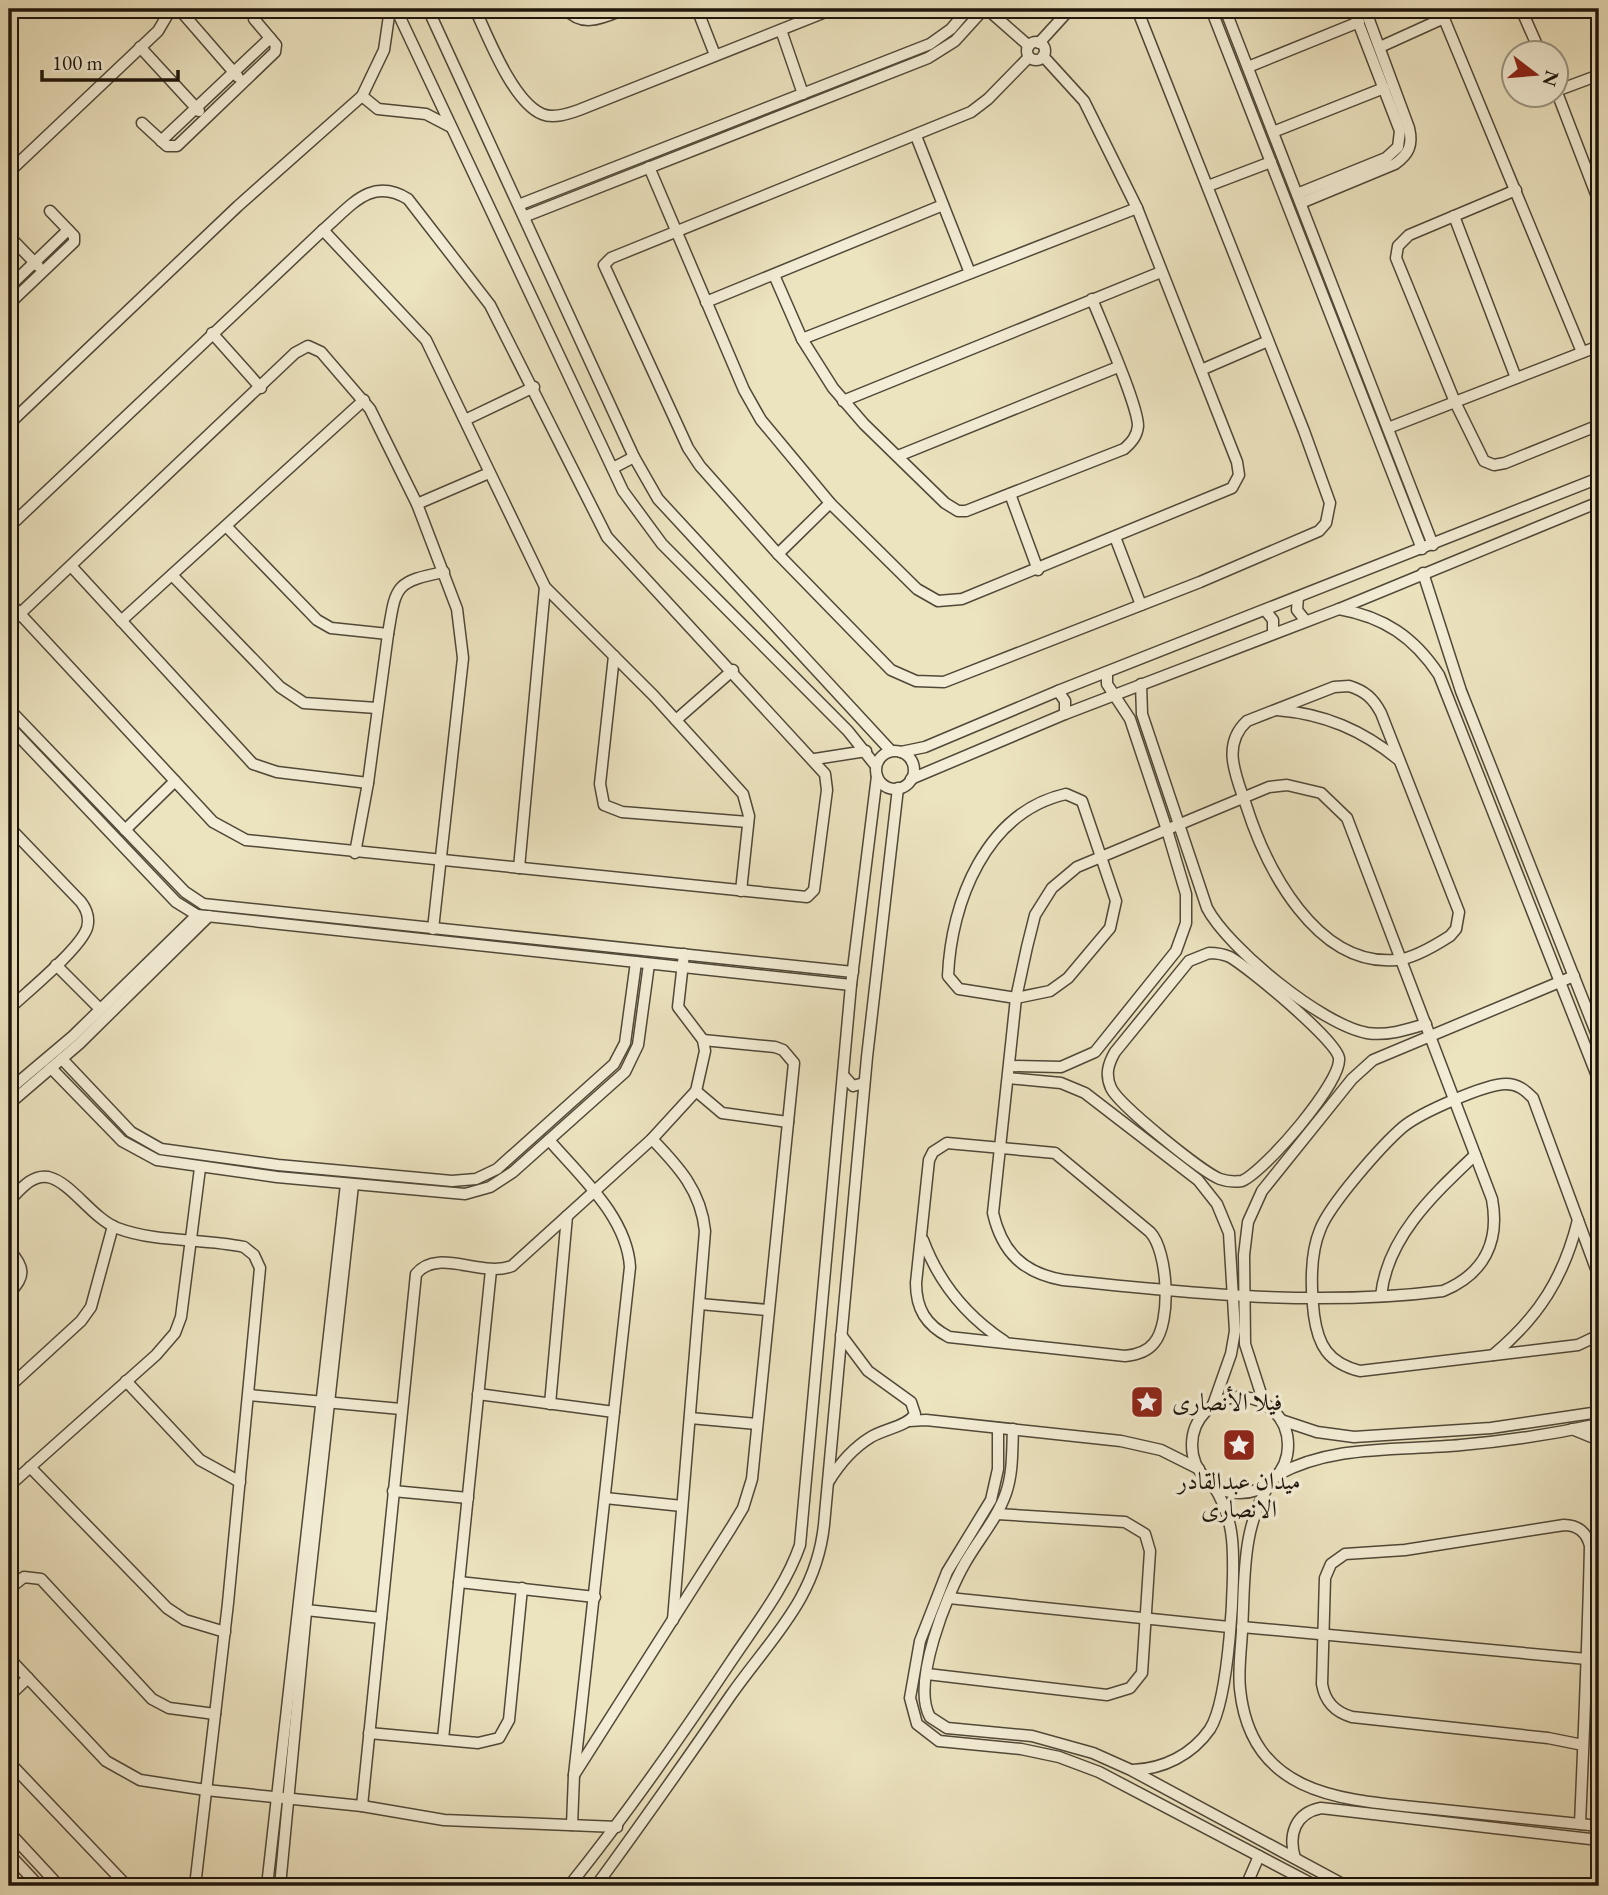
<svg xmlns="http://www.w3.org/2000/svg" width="1608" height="1895" viewBox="0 0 1608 1895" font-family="'EB Garamond',Amiri,serif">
<rect width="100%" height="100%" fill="#ece3bf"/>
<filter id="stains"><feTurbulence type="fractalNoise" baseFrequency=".00286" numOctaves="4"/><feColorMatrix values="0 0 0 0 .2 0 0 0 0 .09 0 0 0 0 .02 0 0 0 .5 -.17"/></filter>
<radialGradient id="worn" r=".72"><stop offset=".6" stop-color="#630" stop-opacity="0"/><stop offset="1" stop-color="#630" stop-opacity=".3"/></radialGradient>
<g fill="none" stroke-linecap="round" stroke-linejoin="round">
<defs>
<g id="street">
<path d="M179 9 238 77"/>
<path d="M396 9 623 491 662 544 848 731 876 766"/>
<path d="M428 9 634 457 658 499 891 751"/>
<path d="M475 9C488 37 513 102 542 114 553 119 568 114 579 110L833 9"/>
<path d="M566 9C583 29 604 17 625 9"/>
<path d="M697 9 715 55"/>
<path d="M987 9 1029 46"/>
<path d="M1211 9 1422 549"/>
<path d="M1225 9 1433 545"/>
<path d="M1440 9 1582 352"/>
<path d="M1521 9 1540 52"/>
<path d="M1598 9 1599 11"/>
<path d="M781 30 803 94"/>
<circle cx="1036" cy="51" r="9"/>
<path d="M1039 43 1070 9"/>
<path d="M140 47 199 111"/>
<path d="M1380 47 1444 18"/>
<path d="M1029 57 988 99 971 112 611 258 604 265 688 448 700 466 778 554 891 670 916 681 944 682 1200 582 1319 531 1326 523 1330 503 1304 431 1137 9"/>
<path d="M1248 67 1359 22"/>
<path d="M1556 90 1599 202"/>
<path d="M1556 91 1599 75"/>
<path d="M362 96 378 109 426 114 451 127"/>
<path d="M142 123 167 146H177L275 52 276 45 254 19"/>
<path d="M1273 132 1384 88"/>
<path d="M916 136 970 273"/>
<path d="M161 141 270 38"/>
<path d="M649 167 744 390 761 420 830 503 917 589 938 601 962 599 1232 488 1239 475 1237 462 1137 208 1084 101 1043 56"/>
<path d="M9 172 158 31 171 9"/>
<path d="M1208 186 1271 162"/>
<path d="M1516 190 1409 235 1398 246 1396 258 1455 402 1484 461 1494 465 1505 463 1599 425"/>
<path d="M1297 194 1386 158 1398 147 1400 131 1353 9"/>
<path d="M1301 203 1395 164C1409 154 1413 145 1409 128L1365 9"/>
<path d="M521 204 930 44 951 29 968 9"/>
<path d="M526 216 928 58 955 41 984 9"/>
<path d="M1454 216 1516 378"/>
<path d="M323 230 426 340 545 587 654 696 743 794 749 816 741 891"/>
<path d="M9 236 38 266"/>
<path d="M774 275 802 339 833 388 864 424 945 503 958 511H966L1124 449C1132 442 1137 436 1138 426 1138 405 1102 324 1092 299"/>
<path d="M9 287 68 230"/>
<path d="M706 302 943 205"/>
<path d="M9 304 74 242V236L50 211"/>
<path d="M212 333 261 388"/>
<path d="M802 339 1137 208"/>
<path d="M1201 370 1268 341"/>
<path d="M843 401 1161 272"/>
<path d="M465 420 534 387"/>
<path d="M9 424 238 206 362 96 384 50 390 9"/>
<path d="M1388 428 1599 346"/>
<path d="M898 456 1118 367"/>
<path d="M613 468 634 457"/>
<path d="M1010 494 1038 570"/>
<path d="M417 504 489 473"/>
<path d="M226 526 317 620 331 628 388 634C396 586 394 582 444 572"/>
<path d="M9 527 323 230C351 206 371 176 408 199L490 305 607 537 825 774 827 790 814 890 807 897 246 840 213 822 9 602"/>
<path d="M1115 537 1141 605"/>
<path d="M778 554 830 503"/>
<path d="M71 566 253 764 277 772 368 783"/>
<path d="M1423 573 1461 691 1599 1040"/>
<path d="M172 575 280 687 304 703 377 708"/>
<path d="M1298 597 1297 610 1305 620"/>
<path d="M1339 609C1384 617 1414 637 1439 675L1599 1081"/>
<path d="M1265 610 1273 620V632"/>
<path d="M121 621 364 400"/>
<path d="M9 624 295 353 308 346 321 352 370 409 417 504 457 609 463 658 433 929"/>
<path d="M614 656 600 784 604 805 622 812 748 822"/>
<path d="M1141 684 1142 714 1207 908C1228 948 1322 1025 1367 1033 1387 1036 1406 1030 1426 1024"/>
<path d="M1349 686C1365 691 1373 698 1381 713L1459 912 1456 929 1450 936C1436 945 1413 959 1396 960 1316 967 1266 868 1246 805 1236 776 1221 745 1247 721L1334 687Z"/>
<path d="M1058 691 1065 701V714"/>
<path d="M9 709 185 892 203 904 853 972"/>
<path d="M1277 710C1325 714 1362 730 1399 760"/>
<path d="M676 720 733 670"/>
<path d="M9 726 176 902 197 915 851 985"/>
<circle cx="895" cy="770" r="19"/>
<path d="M901 752 925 747 1058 691 1599 478"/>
<path d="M815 759 866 751"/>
<path d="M911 779 1065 714 1339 609 1599 502"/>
<path d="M1287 785 1321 793 1347 818 1492 1199C1500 1242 1484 1274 1443 1291 1316 1307 1189 1293 1063 1280 1023 1273 1002 1252 993 1213L1016 998 1027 947 1035 915 1052 888 1077 867 1269 787Z"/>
<path d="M1066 794 1082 801 1116 901 1110 928 1068 978 1050 991 1016 998 959 989 948 976C951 902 986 812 1066 794Z"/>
<path d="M9 827 81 902C87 910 90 918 87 928 80 949 27 992 9 1009"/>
<path d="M125 830 175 781"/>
<path d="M355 853 368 783 388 634"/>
<path d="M519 868 545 587"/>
<path d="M1209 953C1216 953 1223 954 1230 957 1249 968 1336 1040 1339 1058 1342 1082 1265 1171 1242 1181 1234 1182 1228 1182 1220 1179 1202 1172 1119 1105 1111 1088 1105 1075 1108 1064 1115 1052L1189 961Z"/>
<path d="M56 965 100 1009"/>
<path d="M62 1059 131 1132 161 1149 278 1165 452 1181 476 1179 497 1169 614 1064 625 1043 636 962"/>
<path d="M1010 1066 1061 1067 1095 1052 1176 951 1186 923V894L1167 830 1130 719 1107 684V672"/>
<path d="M51 1068 122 1141 157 1160 277 1177 465 1194 490 1187 513 1172 625 1072 638 1045 649 964"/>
<path d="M844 1076 853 1086 864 1083"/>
<path d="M1008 1078 1061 1083 1085 1093 1198 1180 1217 1204 1229 1233 1235 1331 1231 1354 1213 1405"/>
<path d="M9 1090 73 1036 197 915"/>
<path d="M696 1091 722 1113 788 1122"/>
<path d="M9 1104 79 1044 209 916"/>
<path d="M652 1139C679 1167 701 1191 705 1231L673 1620"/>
<path d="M549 1140C580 1176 627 1217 630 1267L574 1775 572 1825"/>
<path d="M947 1143 1055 1153 1150 1232C1168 1251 1172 1322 1154 1343 1147 1352 1136 1355 1125 1356L949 1337C926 1325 916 1309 916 1283L929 1160 933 1152Z"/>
<path d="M9 1201C20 1190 32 1174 48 1177 71 1182 92 1218 117 1228 157 1243 202 1238 244 1247L254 1255 260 1268 228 1603 195 1886"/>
<path d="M923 1240C939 1283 965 1315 1004 1341"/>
<path d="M9 1250C25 1267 26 1277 9 1293"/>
<path d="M1599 1277 1533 1098C1525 1090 1518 1084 1506 1084 1485 1084 1420 1113 1403 1127 1382 1145 1329 1205 1320 1230 1310 1254 1311 1289 1314 1315 1318 1345 1328 1363 1360 1371L1578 1345 1599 1335"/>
<path d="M1381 1296C1387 1237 1434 1194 1475 1155"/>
<path d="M700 1304 768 1310"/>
<path d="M1493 1355C1539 1317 1564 1277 1578 1220"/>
<path d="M126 1381 200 1460 240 1482"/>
<path d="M9 1387 81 1321 91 1307 113 1226"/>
<path d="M478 1394 614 1412"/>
<path d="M249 1395 401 1409"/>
<circle cx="1240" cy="1445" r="48"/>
<path d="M1264 1403 1245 1344 1244 1255 1248 1222 1262 1191 1352 1079 1373 1060 1574 976"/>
<path d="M550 1404 567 1216"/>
<path d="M690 1418 757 1424"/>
<path d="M1281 1420 1317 1432 1354 1437 1491 1428 1599 1412"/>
<path d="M909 1421 926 1420 1121 1441 1161 1450 1199 1469"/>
<path d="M998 1428V1469L991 1500 947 1572 920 1641 910 1698 917 1724 939 1741 1021 1749 1059 1757 1099 1772 1316 1886"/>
<path d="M1013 1429C1012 1451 1013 1473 1006 1493 997 1519 978 1540 965 1563 947 1594 911 1684 930 1717L947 1728 1032 1736 1093 1753 1131 1770 1346 1886"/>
<path d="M1572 1429 1599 1440"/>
<path d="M30 1467 167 1608 185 1620 225 1632"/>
<path d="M1277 1475C1334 1444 1398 1451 1461 1445 1507 1441 1554 1434 1599 1424"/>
<path d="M829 1481C840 1463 853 1448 871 1437 884 1429 908 1426 915 1414L911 1402 868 1371 841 1335"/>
<path d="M1271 1482C1241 1526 1245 1580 1242 1631 1241 1650 1238 1671 1240 1689 1251 1795 1341 1800 1424 1808 1483 1814 1541 1820 1599 1826"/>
<path d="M9 1486 156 1355 175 1333 181 1317 200 1168"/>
<path d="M393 1491 468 1498"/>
<path d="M605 1498 682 1506"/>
<path d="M459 1582 595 1597"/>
<path d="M9 1589 24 1577 41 1579 152 1699 169 1708 215 1714"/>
<path d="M949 1598 1229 1627"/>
<path d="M306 1610 381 1618"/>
<path d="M1242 1627 1587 1659"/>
<path d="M9 1658 106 1761 140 1780 206 1790 362 1806 444 1820 617 1827"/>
<path d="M927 1674 1107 1695 1130 1688 1142 1673 1150 1551 1145 1534 1125 1522 997 1514"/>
<path d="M9 1696 28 1678"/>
<path d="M369 1733 478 1743 499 1738 509 1720 522 1588"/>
<path d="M443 1739 491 1270"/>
<path d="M9 1762 127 1886"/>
<path d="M1133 1770C1163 1769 1192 1755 1210 1729 1229 1699 1236 1577 1232 1539 1230 1519 1224 1502 1213 1485"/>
<path d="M574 1775 731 1528 743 1508 752 1479 794 1063 783 1050 775 1047 703 1040"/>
<path d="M362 1806 416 1274C438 1247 481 1278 512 1266L652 1139 696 1091 705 1051 703 1040 678 1007 684 954"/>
<path d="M1580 1824C1584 1731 1588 1639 1590 1546 1587 1533 1578 1525 1564 1525L1405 1550 1345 1554 1331 1564 1325 1578 1322 1684C1325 1702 1335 1712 1352 1717L1548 1738 1583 1745"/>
<path d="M9 1832 59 1886"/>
<path d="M9 1854 39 1886"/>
<path d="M1295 1858C1288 1835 1295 1813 1321 1808L1599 1840"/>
<path d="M267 1886 346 1184"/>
<path d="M280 1886 306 1612 353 1185"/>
<path d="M569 1886C627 1814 680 1738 732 1660 756 1624 786 1586 800 1545L851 985 877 776"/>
<path d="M596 1886C642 1823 687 1759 731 1695 771 1638 816 1599 824 1525L867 1057 898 788"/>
<path d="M1246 1886 1259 1856"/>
</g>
</defs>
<use href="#street" stroke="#504838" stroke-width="13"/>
<use href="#street" stroke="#f3edd5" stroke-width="10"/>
</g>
<defs>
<symbol id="sight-square" viewBox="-11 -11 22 22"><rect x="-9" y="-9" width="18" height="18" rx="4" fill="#8f2418" stroke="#f3edd5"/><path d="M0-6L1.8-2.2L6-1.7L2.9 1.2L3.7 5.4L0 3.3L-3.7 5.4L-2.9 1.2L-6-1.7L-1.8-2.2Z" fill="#fff"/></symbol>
</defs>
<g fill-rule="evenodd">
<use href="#sight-square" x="1128" y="1383" width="38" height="38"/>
<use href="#sight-square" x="1220" y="1426" width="38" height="38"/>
</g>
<g text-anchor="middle" stroke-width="7" stroke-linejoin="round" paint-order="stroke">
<g font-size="24" fill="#1c140b" stroke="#f3edd5" text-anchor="start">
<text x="1172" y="1410">فيلا الأنصارى</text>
<text x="1239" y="1489" text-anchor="middle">ميدان عبدالقادر<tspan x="1239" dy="28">الانصارى</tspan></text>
</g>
</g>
<rect width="1608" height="1895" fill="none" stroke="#ece3bf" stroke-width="35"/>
<rect x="10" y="10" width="1587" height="1874" fill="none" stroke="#1c140b" stroke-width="3.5"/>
<rect x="18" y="18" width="1573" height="1860" fill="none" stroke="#1c140b" stroke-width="2"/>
<g transform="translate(1535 74) rotate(106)"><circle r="33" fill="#f3edd5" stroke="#9d9684" stroke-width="2"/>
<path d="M0-5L12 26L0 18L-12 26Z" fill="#8f2418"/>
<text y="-10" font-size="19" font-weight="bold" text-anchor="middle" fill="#1c140b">N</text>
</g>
<path d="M42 70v10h136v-10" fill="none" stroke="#1c140b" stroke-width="3.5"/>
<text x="52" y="70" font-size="21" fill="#1c140b" stroke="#f3edd5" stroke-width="5" paint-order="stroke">100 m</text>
<rect width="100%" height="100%" filter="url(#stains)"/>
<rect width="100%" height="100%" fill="url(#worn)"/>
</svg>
